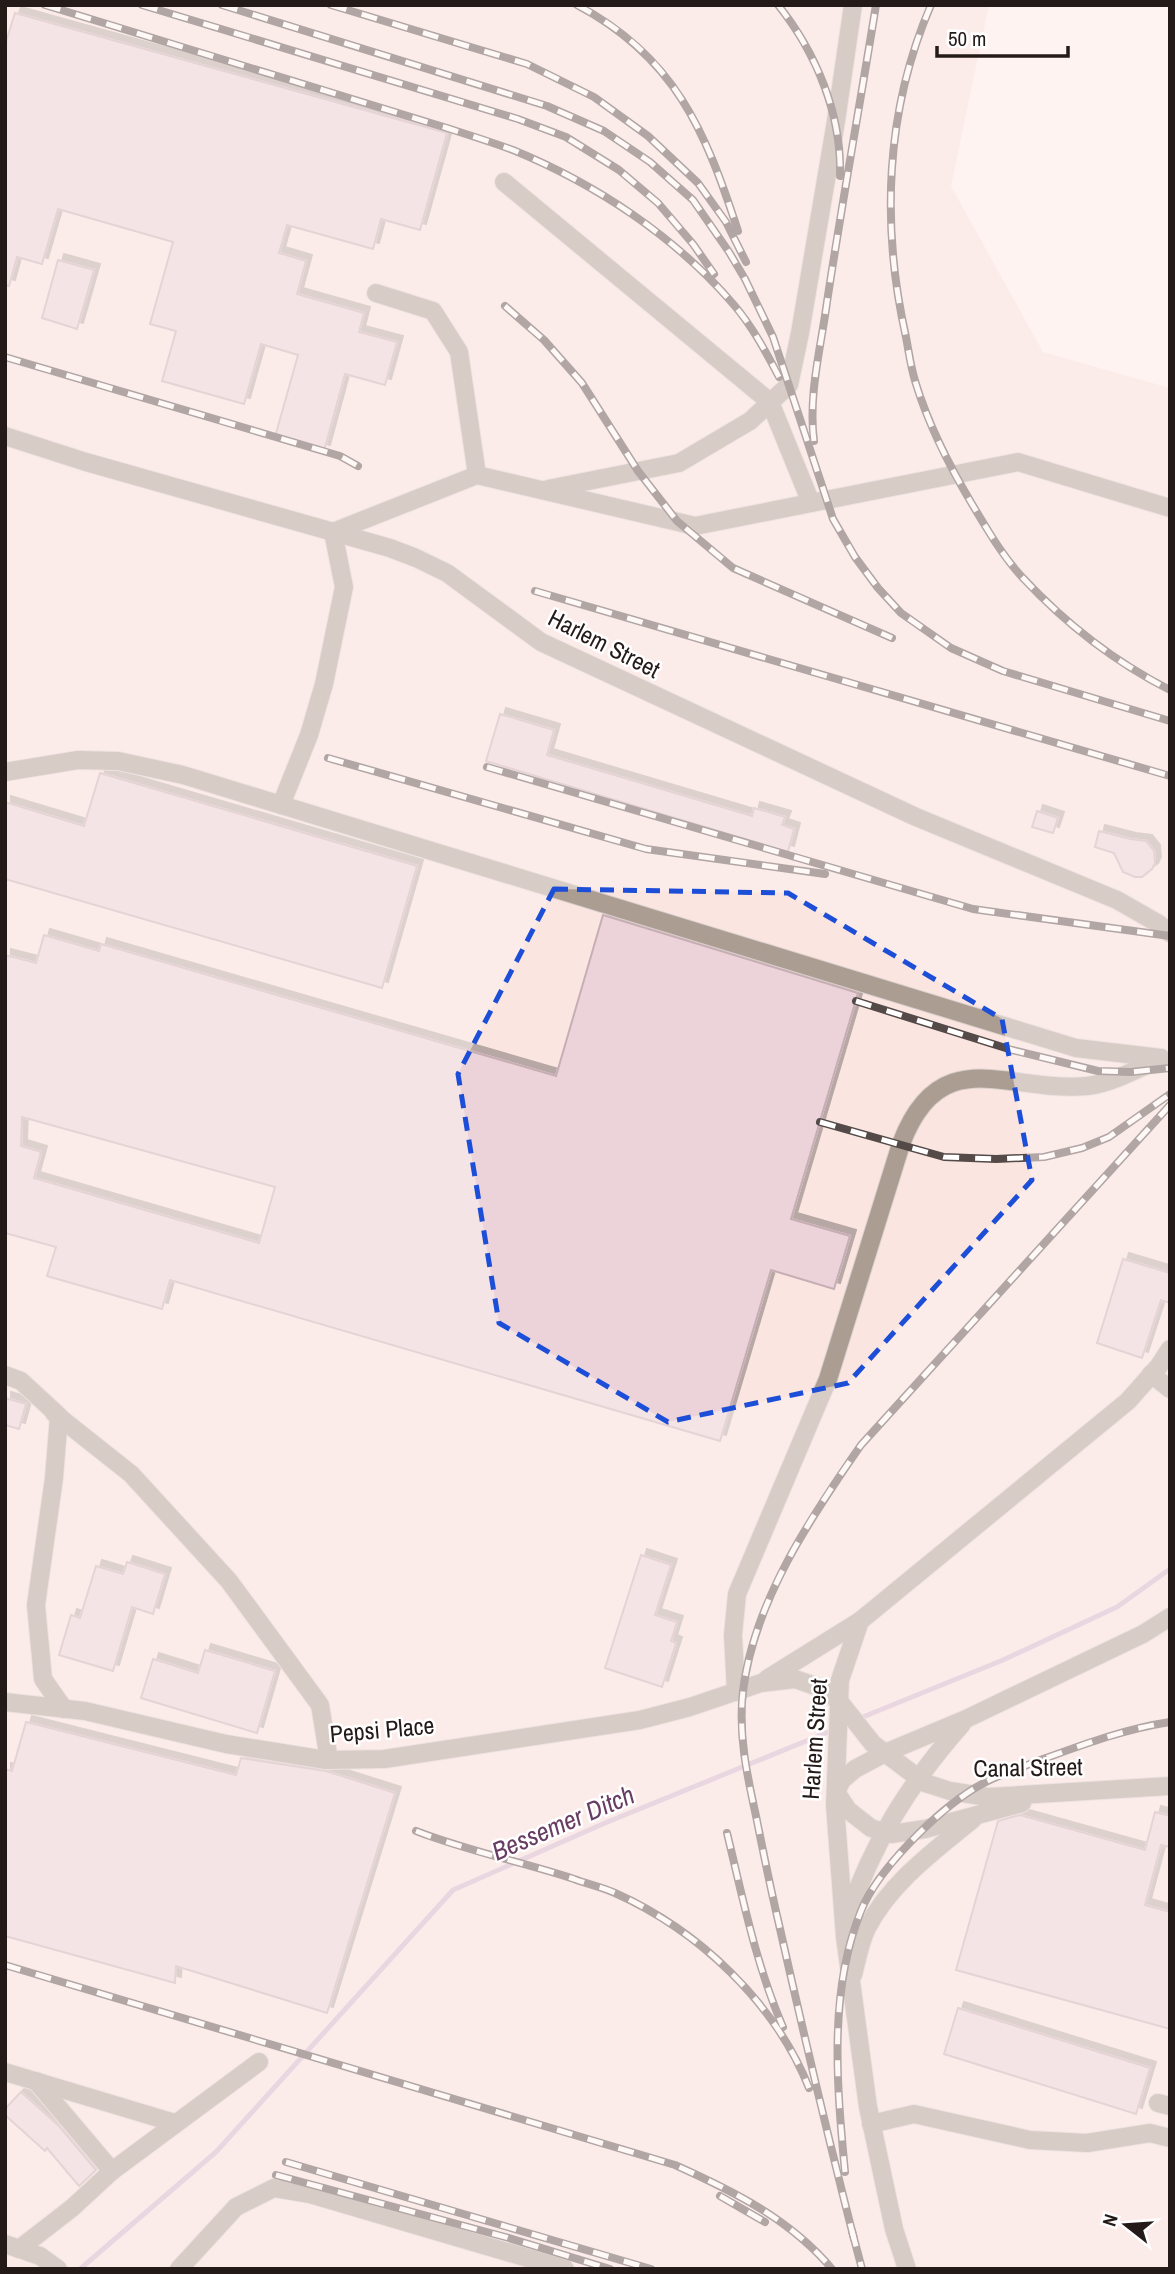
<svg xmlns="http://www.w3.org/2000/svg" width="1175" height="2274" viewBox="0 0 1175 2274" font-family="'Archivo Narrow',sans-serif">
<defs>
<filter id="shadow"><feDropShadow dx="6" dy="-6" stdDeviation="0" flood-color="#0004"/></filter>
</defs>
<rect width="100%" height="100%" fill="#fef3f1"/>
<path fill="#fae5e1" d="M5 5H989L951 186 1043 352 1170 388V2269H5Z"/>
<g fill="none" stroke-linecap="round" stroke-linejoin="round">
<g stroke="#d3b4cf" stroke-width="5">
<path d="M858 1719 1003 1660 1117 1607 1170 1569"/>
<path d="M80 2269 216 2152 453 1890 605 1823 833 1730"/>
</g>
</g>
<g fill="#ecd3da" stroke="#c7aeb4" stroke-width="2" fill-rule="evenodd" filter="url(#shadow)">
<path d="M15 13 447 133 420 230 381 219 373 249 287 225 279 253 306 261 297 294 364 313 359 332 397 342 385 385 345 374 324 451 275 437 298 355 261 344 244 404 162 381 176 331 150 324 173 242 58 209 42 264 17 257 9 286 5 285V45Z"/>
<path d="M58 260 94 270 77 329 42 318Z"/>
<path d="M500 714 554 730 547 755 752 816 754 808 785 817 782 825 794 829 788 852 486 761Z"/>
<path d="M100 773 417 866 382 988 5 879V802L84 826Z"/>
<path d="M1037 811 1058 818 1053 833 1032 827Z"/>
<path d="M1099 831 1130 839 1146 841 1154 851 1155 863 1152 869 1142 877H1135L1123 872 1114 853 1095 847Z"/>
<path d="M603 915 858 993 791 1219 850 1236 834 1289 771 1270 720 1441 170 1280 162 1309 47 1276 56 1247 5 1233V955L36 963 44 935 99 951 101 944 556 1076ZM22 1117 275 1187 259 1243 34 1178 41 1152 21 1146Z"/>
<path d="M1123 1259 1170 1273V1303L1161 1300 1142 1358 1097 1343Z"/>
<path d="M5 1398 26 1404 19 1429 5 1425Z"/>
<path d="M641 1555 671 1565 655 1615 677 1622 671 1641 676 1643 662 1687 605 1668Z"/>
<path d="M127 1562 165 1574 153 1614 132 1607 113 1671 59 1655 71 1615 80 1618 96 1566 123 1574Z"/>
<path d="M205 1650 275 1671 257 1733 141 1698 153 1659 198 1673Z"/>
<path d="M26 1722 236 1775 241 1758 326 1771 395 1793 327 2013 176 1966 175 1983 5 1936V1769L12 1771Z"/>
<path d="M1155 1812 1170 1816V1847L1161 1845 1145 1905 1170 1912V2029L956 1970 998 1821 1020 1815 1145 1850Z"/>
<path d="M958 2008 1150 2068 1136 2114 944 2054Z"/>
<path d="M21 2092 59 2126 96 2170 79 2186 47 2148 45 2151 5 2115V2109Z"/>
</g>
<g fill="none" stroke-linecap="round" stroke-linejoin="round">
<defs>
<g id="minor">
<path d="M504 182 770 402 811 503"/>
<path d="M376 293 433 311 459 352 477 475"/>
<path d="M5 436 86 462 390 548 416 558 447 573 541 642 916 817 1117 900 1159 924 1170 933"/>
<path d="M548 489 679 463 750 421 789 385 800 333 836 121 853 5"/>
<path d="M5 772 78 760 118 761 183 775 1076 1048 1161 1058"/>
<path d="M281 805 309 735 324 684 344 587 333 532 477 475 695 526 1018 462 1170 508"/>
<path d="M1151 1374 1170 1389"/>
<path d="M5 1375 21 1381 59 1416 54 1478 36 1605 43 1679 64 1709"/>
<path d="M54 1413 131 1474 229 1581 320 1705 329 1760"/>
<path d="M767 1679 860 1621"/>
<path d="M736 1692 733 1635 737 1594 828 1379 901 1144C940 1040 1007 1093 1087 1086 1110 1084 1140 1068 1161 1058"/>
<path d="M5 1702 85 1711 226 1744 326 1760 384 1759 640 1720 690 1707 761 1683 795 1679 821 1688 839 1701 873 1744 925 1783 950 1791 988 1797 1170 1786"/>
<path d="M1022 1803 925 1829 891 1834 871 1828 848 1810 836 1792 842 1780 855 1769 885 1753 966 1719 1143 1634 1170 1617"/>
<path d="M847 1918C873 1842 909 1784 962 1724"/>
<path d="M853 1975C857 1960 860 1942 867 1928 890 1883 934 1851 973 1819"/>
<path d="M5 2072 175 2123"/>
<path d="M36 2081 112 2171"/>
<path d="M1158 2103 1170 2106"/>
<path d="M871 2124 914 2114 1030 2140 1087 2143 1150 2133 1170 2138"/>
<path d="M5 2244 40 2256 58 2269"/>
<path d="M19 2249 72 2208 112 2171 259 2062"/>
<path d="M179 2269 236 2207 274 2188 310 2194 565 2269"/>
<path d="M907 2269 894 2229 868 2107 845 1937 835 1805 840 1680 860 1621 1128 1401 1159 1366 1170 1349"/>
</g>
</defs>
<use href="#minor" stroke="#dbd0ce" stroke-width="20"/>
<use href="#minor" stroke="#ab9d92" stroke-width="18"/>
<defs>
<g id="rail">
<path d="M45 5 447 128C469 135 491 142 513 150 596 184 676 237 734 305 752 326 766 352 779 377"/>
<path d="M142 5 518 119 566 137 619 170 658 203 693 244 714 274"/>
<path d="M222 5 547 106 604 131 650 162 693 200 729 252 745 279 773 337 833 519 855 557 878 588 901 613 951 648 1003 671 1170 721"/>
<path d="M331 5 527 64 594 97 648 136 698 183 726 222 746 262"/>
<path d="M577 5C675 57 705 130 738 231"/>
<path d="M778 5C816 52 842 115 840 176"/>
<path d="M931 5C885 111 881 226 906 337 909 353 911 369 916 384 929 426 950 467 972 504 987 529 1003 557 1023 578 1065 623 1115 662 1170 690"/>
<path d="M505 306 544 340 582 383 638 471 677 521 733 568 892 638"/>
<path d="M5 357 340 456 358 466"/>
<path d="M814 441C808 395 821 347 827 302 842 203 860 104 876 5"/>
<path d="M535 591 1170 776"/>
<path d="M328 758 646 849 825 874"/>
<path d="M487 767 973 909 1170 936"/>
<path d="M856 1001 1012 1050 1098 1071 1131 1072 1170 1068"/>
<path d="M820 1122 944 1157 996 1159 1044 1157 1082 1148 1109 1137 1170 1094"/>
<path d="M416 1831C468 1851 522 1862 574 1879 587 1884 602 1887 615 1893 698 1930 775 2002 809 2088"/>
<path d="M727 1833C743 1899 756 1965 783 2027"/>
<path d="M5 1965 675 2165C733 2191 790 2219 832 2269"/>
<path d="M286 2162 651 2269"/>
<path d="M845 2172C837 2087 828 1992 861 1911 877 1870 937 1811 975 1788 994 1776 1017 1769 1038 1761 1082 1745 1124 1729 1170 1722"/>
<path d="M276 2175 509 2238 610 2269"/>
<path d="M720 2196 765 2222"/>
<path d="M852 2231 862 2269"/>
<path d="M854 2239C827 2133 802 2027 778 1920 770 1886 763 1851 756 1816 747 1775 738 1734 743 1691 754 1601 811 1517 861 1445L1170 1105"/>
</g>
</defs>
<use href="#rail" stroke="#544a48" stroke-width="8"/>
<use href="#rail" stroke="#fff" stroke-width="5" stroke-dasharray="16" stroke-linecap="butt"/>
</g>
<path d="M0 0H1175V2274H0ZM554 889 788 893 1002 1019 1032 1180 848 1383 668 1422 499 1323 458 1074Z" fill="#fef3f1" fill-opacity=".55" fill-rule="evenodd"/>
<path fill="none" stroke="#1d4ed8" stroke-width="5" stroke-dasharray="14 9" stroke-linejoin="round" d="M554 889 788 893 1002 1019 1032 1180 848 1383 668 1422 499 1323 458 1074Z"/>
<g text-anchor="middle" stroke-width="5" stroke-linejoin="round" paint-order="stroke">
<g font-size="24" fill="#241b19" stroke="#fff">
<text transform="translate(604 644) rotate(27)" y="8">Harlem Street</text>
<text transform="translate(382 1730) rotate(-5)" y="8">Pepsi Place</text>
<text transform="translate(815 1739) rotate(-86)" y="8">Harlem Street</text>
<text transform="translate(1028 1768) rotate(-1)" y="8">Canal Street</text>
</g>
<g font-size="26" font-style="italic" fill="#673d63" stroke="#fff">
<text transform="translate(563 1823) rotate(-23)" y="9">Bessemer Ditch</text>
</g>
</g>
<rect width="1175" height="2274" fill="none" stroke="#241b19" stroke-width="14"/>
<g transform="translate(1126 2225) rotate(287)" stroke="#ffffff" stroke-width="5" paint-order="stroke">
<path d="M0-5L12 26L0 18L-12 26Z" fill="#241b19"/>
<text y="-10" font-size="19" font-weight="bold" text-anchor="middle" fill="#241b19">N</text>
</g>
<path d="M937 46v10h131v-10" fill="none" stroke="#241b19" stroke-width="3.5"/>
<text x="948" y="46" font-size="21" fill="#241b19" stroke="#ffffff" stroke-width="5" paint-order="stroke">50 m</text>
</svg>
